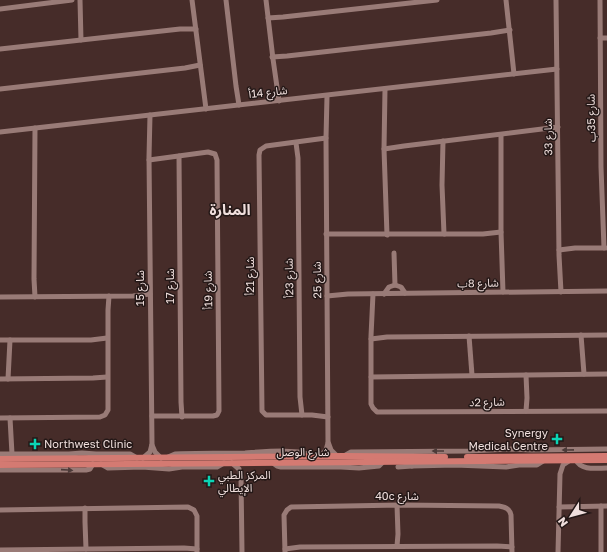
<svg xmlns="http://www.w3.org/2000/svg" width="607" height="552" viewBox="0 0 607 552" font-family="'Golos Text','Noto Sans Arabic',sans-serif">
<rect width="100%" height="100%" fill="#462c29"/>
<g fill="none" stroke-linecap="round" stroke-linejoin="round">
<g stroke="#997b77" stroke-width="5">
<path d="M80 0 81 40"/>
<path d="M192 0 206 109"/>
<path d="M226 0 236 86 239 105"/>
<path d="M266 0 273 59 279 101"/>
<path d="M506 0 514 74"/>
<path d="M556 0 559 255 561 292"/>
<path d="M600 0 601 167 604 248"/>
<path d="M0 9 72 0"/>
<path d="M268 18 283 17 437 0"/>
<path d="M600 38H607"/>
<path d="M0 49 180 29H196"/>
<path d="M272 57 287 56 491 33 510 30"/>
<path d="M0 89 185 68 200 65"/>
<path d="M385 89 384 149 387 235"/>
<path d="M327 96 326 138 328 442 331 450 337 456"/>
<path d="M0 132 557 69"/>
<path d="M501 135V232L503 292"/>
<path d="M326 138 266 146 260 150 259 155 262 411 266 415H312L328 417"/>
<path d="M443 141 442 185 444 234"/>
<path d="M296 143 298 158 300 397 302 415"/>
<path d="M384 149 404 146 558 127"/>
<path d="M179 156 181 402 182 417"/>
<path d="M149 160 208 152 215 154 217 160 219 411 217 415 213 416H152"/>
<path d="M326 234H483L501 232"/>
<path d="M559 250 575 248H606"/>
<path d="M394 253 395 285"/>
<path d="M373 294 371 336V404L373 408 377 412 607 411"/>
<path d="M384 294 389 287 395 285 401 287 405 293"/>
<path d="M327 296 348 294 607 291"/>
<path d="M0 297 133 296 150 294"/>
<path d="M35 297 34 279 35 128"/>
<path d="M581 335 584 374"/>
<path d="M469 336 472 375"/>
<path d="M371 339 387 337 607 335"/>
<path d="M0 340H91L107 338"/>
<path d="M526 375 527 398 526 411"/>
<path d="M371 377 607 374"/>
<path d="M0 379 93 378 107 377"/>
<path d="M8 379 10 340"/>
<path d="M0 418 100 417 105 415 108 410V310L109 296"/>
<path d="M10 418 12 454"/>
<path d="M152 445 155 452 161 458"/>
<path d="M0 454H69L82 453 96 454H130L137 458"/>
<path d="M320 456 326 450 328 443"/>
<path d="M344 456 351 452 469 451 511 449 532 450 607 449"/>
<path d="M168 457 175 454C198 453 222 453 245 453 261 452 300 448 312 456"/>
<path d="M143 458 150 452 152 444 149 157 150 115"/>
<path d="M576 460C581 471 597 468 607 468"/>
<path d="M407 462 412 466 455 465 506 467 519 465H537L545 460"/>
<path d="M232 463 239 469 241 478 242 552"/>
<path d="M273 463 277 466 281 467H341L359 468 379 466 383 462"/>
<path d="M101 464 108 468 142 467 169 469 182 467H217L224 463"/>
<path d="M398 467 412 466"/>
<path d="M0 470H86L90 469 93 464"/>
<path d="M397 505 398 534 397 546"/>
<path d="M559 507 607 506"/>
<path d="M85 508V522L86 549"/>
<path d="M0 510 188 507 194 510 197 516V552"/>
<path d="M285 549 300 547 497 546 512 547"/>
<path d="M0 550 184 548 197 549"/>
<path d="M285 552 284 515 287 510 291 507 400 505 499 506C506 507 510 509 511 515L512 552"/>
<path d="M558 552 560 474 563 465 569 461"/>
<path d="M601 552V506"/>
</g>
<g stroke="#d47a72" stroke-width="6">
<path d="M467 457 607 456"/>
<path d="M0 459 344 456 445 457"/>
<path d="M0 465 607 460"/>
</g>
</g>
<defs><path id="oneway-solid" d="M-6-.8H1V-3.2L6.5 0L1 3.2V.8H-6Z"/></defs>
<g fill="#4d3b39">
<use href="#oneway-solid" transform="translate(568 450) rotate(179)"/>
<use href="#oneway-solid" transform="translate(438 451) rotate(180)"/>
<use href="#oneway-solid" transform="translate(67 470) rotate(4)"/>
</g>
<g fill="#0bd5b5" stroke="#241817" stroke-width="1.5">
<path d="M555 433h4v4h4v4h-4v4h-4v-4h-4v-4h4z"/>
<path d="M33 438h4v4h4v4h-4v4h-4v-4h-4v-4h4z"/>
<path d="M207 475h4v4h4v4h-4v4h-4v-4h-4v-4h4z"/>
</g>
<g text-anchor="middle" stroke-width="3" stroke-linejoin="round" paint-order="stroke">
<g font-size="11" fill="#f0dfdd" stroke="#241817">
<text transform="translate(268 92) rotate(-6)" y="4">شارع 14أ</text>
<text transform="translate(591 118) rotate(-91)" y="4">شارع 35ب</text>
<text transform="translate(548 137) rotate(-91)" y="4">شارع 33</text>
<text transform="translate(250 276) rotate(-90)" y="4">شارع 21أ</text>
<text transform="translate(289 278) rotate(-91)" y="4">شارع 23أ</text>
<text transform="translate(317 280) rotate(-91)" y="4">شارع 25</text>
<text transform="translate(478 283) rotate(-1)" y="4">شارع 8ب</text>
<text transform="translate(170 286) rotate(-90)" y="4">شارع 17</text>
<text transform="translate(140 288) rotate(-90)" y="4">شارع 15</text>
<text transform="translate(208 290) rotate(-91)" y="4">شارع 19أ</text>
<text transform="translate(487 402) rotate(-1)" y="4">شارع 2د</text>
<text x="303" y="456">شارع الوصل</text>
<text x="397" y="500">40c شارع</text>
</g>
<g font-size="11" fill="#f0dfdd" stroke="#241817" text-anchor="start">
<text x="548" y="437" text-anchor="end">Synergy<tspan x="548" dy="13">Medical Centre</tspan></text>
<text x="44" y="448">Northwest Clinic</text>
<text x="218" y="479">المركز الطبي<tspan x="218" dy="13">الإيطالي</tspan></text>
</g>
<g font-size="15" font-weight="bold" fill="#f0dfdd" stroke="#241817">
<text x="230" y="215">المنارة</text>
</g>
</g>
<g transform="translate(571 516) rotate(234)" stroke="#241817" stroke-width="3" paint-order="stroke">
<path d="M0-3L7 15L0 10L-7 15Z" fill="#f0dfdd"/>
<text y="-6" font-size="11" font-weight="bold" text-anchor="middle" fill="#f0dfdd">N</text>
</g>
</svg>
